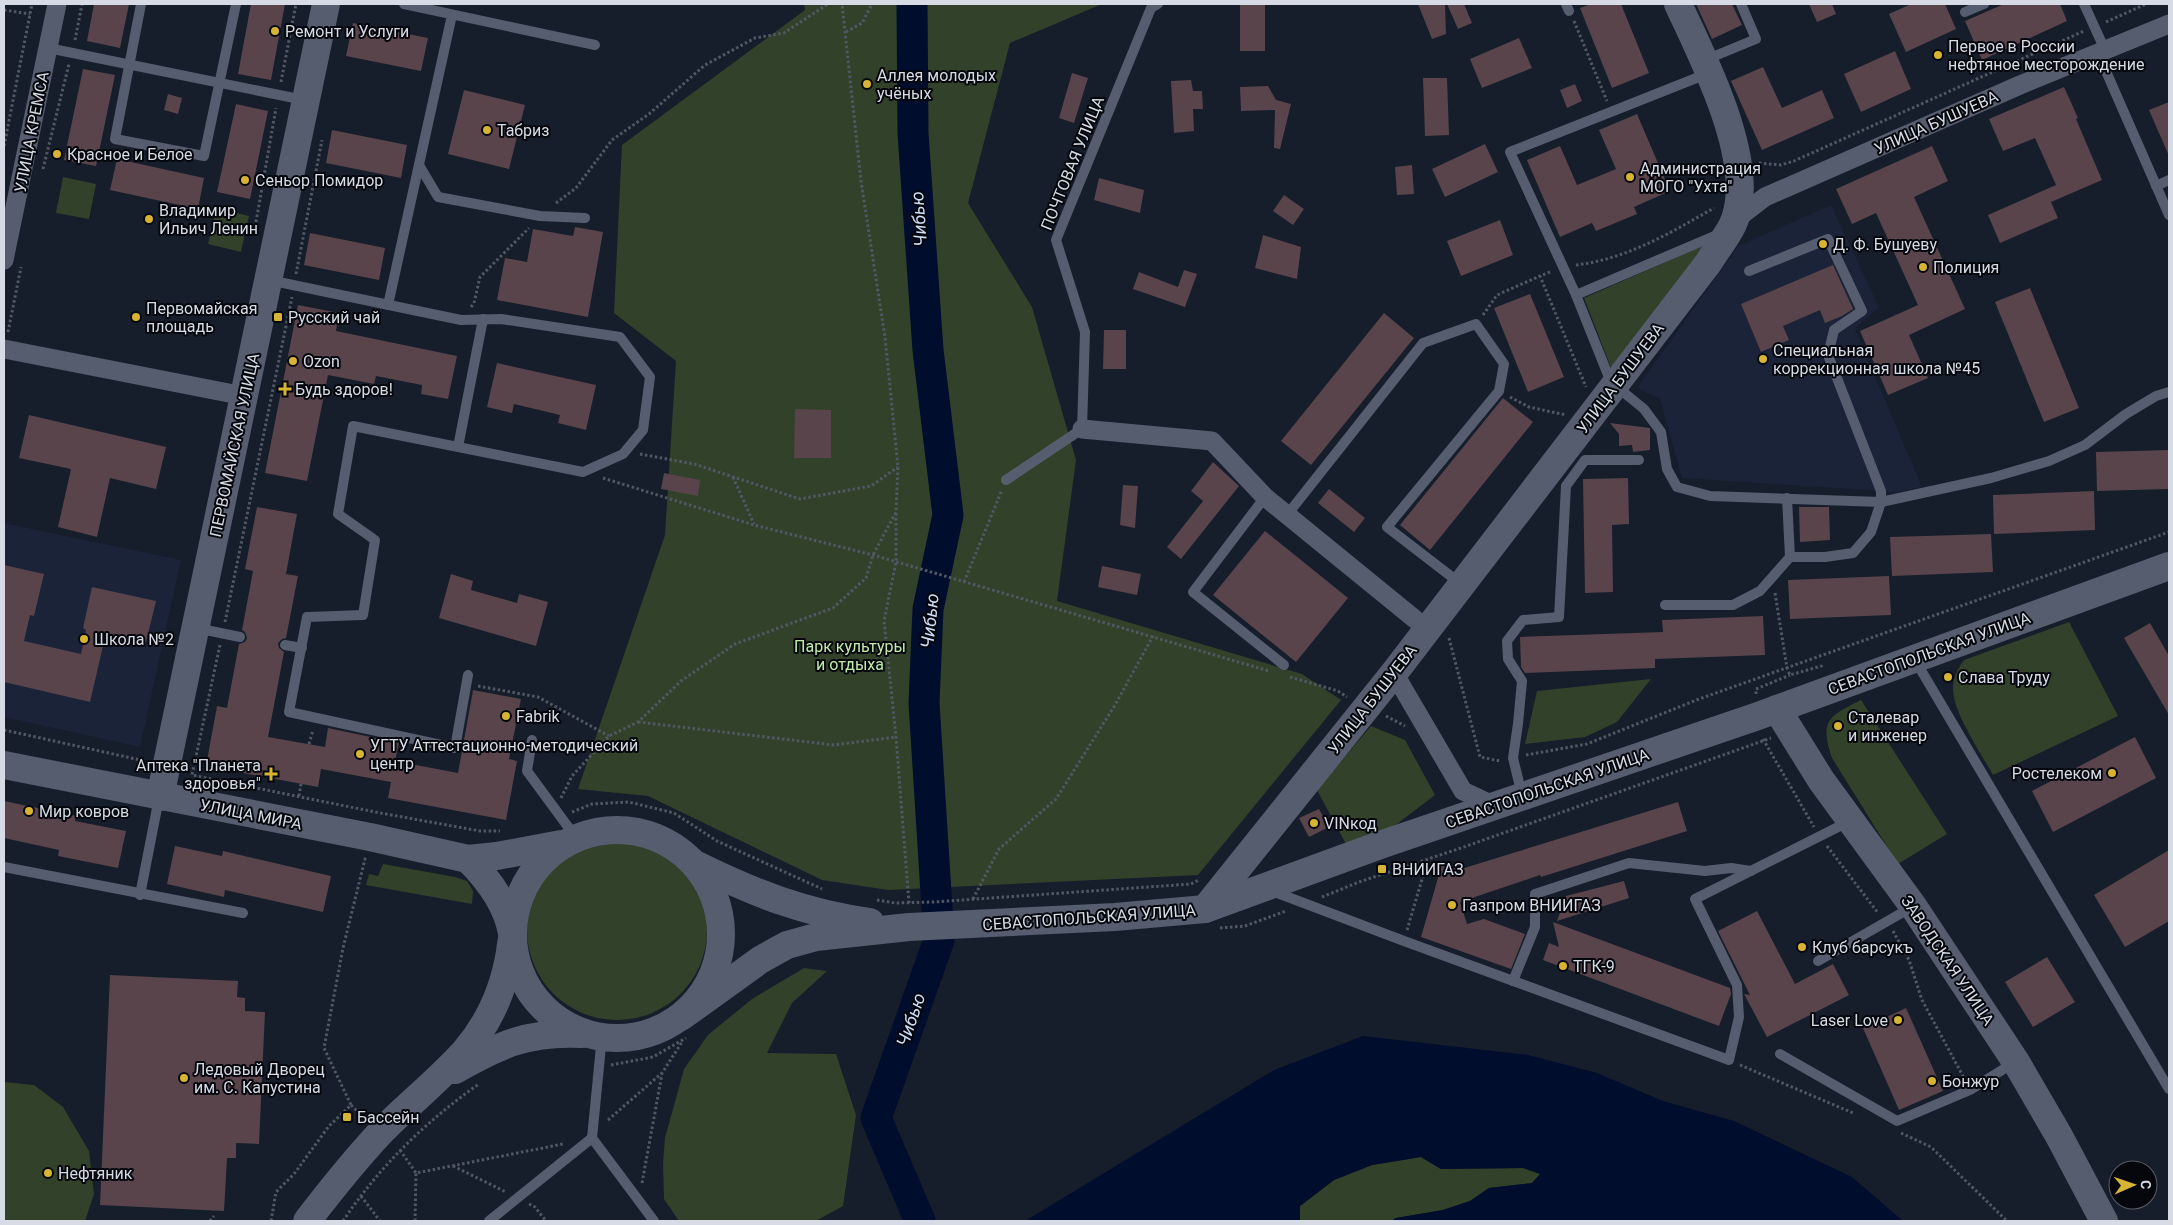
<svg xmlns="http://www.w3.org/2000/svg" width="2173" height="1225" viewBox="0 0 2173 1225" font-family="Roboto,sans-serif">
<rect width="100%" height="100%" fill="#161d2b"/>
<g fill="#1a2337">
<path d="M1831 205 1879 307 1855 329 1922 487 1896 492 1682 478 1660 399 1637 388 1738 246Z"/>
<path d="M4 523 181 560 140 747 4 717Z"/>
</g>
<g fill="#32412a">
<path d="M804 4H1102L1010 43 968 203 1032 307 1076 460 1057 601 1302 674 1341 700 1198 875 888 890 822 880 648 796 578 789 665 535 676 361 614 313 622 145 805 10Z"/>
<path d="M63 177 96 184 89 219 56 213Z"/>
<path d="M216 208 249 216 241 252 208 244Z"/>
<path d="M1712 242 1614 375 1584 298Z"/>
<path d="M2069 622 2118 716 1993 775C1981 753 1953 713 1953 688 1953 678 1958 668 1964 660Z"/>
<path d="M1651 679 1617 722 1585 737 1525 744 1537 691Z"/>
<path d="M1861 700 1947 834 1898 864 1832 758C1819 720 1829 716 1861 700Z"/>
<path d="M1371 726 1405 740 1435 795 1389 830 1346 844 1317 790Z"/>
<circle cx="617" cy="930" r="90"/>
<path d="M383 864 455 877 467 881 473 891 472 904 366 885 369 874 378 876Z"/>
<path d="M804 968 827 971 792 1003 767 1053 836 1054 856 1115 843 1206 816 1221H679L664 1199 663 1163 665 1138 684 1069 708 1035 752 999Z"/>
<path d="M4 1082 34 1085 63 1107 89 1151 94 1194 85 1221H4Z"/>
<path d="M1421 1157 1441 1169 1523 1168 1541 1174 1532 1183 1489 1188 1470 1201 1443 1210 1396 1218 1391 1221H1300V1206L1334 1180 1372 1165Z"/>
</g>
<path fill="#000d2d" d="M1363 1036 1528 1055 1597 1073 1663 1101 1734 1121 1852 1177 1903 1221H1391L1396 1218 1443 1210 1470 1201 1489 1188 1532 1183 1540 1174 1523 1168 1441 1169 1421 1157 1372 1165 1334 1180 1300 1206V1221H1025L1274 1070Z"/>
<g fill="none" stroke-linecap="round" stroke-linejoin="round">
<path stroke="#000d2d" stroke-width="31" d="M912 4 913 133 928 350 948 515 928 609 924 703 939 940 876 1118 920 1221"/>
</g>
<g fill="#58444a">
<path d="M94 4H129L120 48 87 41Z"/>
<path d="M251 4H285L271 80 238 74Z"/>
<path d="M1418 4H1445L1446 34 1432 39Z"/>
<path d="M1447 4H1464L1472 23 1458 29Z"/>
<path d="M1591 4H1621L1649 73 1612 88 1580 8Z"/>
<path d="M1696 4H1732L1742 25 1712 39Z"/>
<path d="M1809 4H1832L1836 14 1817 22Z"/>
<path d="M1911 4H1945L1956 29 1906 52 1889 14Z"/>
<path d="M2004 4H2060L2067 21 1982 60 1965 21Z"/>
<rect x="1240" y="5" width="25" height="46"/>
<path d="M353 23 428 38 421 71 346 56Z"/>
<path d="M1519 38 1532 68 1482 88 1470 59Z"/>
<path d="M1895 51 1911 89 1861 112 1844 74Z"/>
<path d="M1763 67 1782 108 1822 90 1834 118 1762 150 1731 81Z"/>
<path d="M83 69 115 75 96 166 64 160Z"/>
<path d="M1072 73 1088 78 1074 123 1059 118Z"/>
<path d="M1423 78H1447L1449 135 1425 136Z"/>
<path d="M1191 80 1193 91H1202L1203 109H1193L1194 131 1174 133 1171 81Z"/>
<path d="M1575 84 1582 101 1567 108 1560 90Z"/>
<path d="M1268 86 1276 100 1291 104 1280 149 1274 148 1275 110 1241 111 1240 87Z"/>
<path d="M2064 87 2078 118 2076 119 2102 180 2051 202 2058 218 2000 243 1988 215 2056 185 2035 138 2003 151 1989 119Z"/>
<path d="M464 90 525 105 509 169 448 154Z"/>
<path d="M168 94 182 98 178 114 164 110Z"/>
<path d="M2169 102V156L2149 110Z"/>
<path d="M236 104 268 111 250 199 217 192Z"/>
<path d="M1637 114 1670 191 1634 207 1637 214 1596 231 1592 223 1560 237 1527 160 1560 146 1577 185 1616 169 1599 130Z"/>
<path d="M332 130 407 145 401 178 326 163Z"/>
<path d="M1485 144 1498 172 1445 197 1432 169Z"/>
<path d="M1932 146 1948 181 1914 197 1965 309 1909 335 1928 378 1888 395 1860 331 1918 305 1876 213 1852 224 1836 189Z"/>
<path d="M117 159 204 178 198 209 110 190Z"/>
<path d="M1412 165 1414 194 1397 195 1395 167Z"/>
<path d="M1099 178 1144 190 1140 213 1094 200Z"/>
<path d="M1284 195 1304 209 1293 225 1273 211Z"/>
<path d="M1500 220 1513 255 1461 276 1447 241Z"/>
<path d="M575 227 603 232 588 317 497 300 505 258 527 262 533 229 573 236Z"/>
<path d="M310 233 385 248 379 280 304 265Z"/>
<path d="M1263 235 1301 247 1297 279 1255 268Z"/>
<path d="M1833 265 1853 309 1842 316 1825 323 1820 310 1783 326 1789 340 1761 352 1741 304Z"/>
<path d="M1184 270 1197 274 1185 307 1133 289 1139 272 1178 287Z"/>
<path d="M2030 288 2079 408 2044 422 1995 302Z"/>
<path d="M1530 294 1564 377 1528 392 1494 308Z"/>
<path d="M298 305 339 313 336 331 457 356 448 399 421 394 422 385 376 376 374 384 328 375 307 481 265 473Z"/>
<path d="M1384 313 1414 338 1311 465 1281 441Z"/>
<path d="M1104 330H1126V369H1103Z"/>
<path d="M497 363 596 385 586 430 558 423 560 415 514 404 512 413 487 407Z"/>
<path d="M1503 398 1533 422 1430 550 1400 525Z"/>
<path d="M795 409 831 410V458H794Z"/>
<path d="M29 415 166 447 156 489 110 478 97 537 58 527 71 469 19 458Z"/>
<path d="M1610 423 1650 428V450L1633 452 1632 445 1619 446V434Z"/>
<path d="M2169 450V489L2097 491 2096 452Z"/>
<path d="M1213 462 1239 486 1181 559 1167 547 1203 501 1191 491Z"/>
<path d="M664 473 700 480 698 496 661 489Z"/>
<path d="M1628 478 1629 524 1612 525 1613 592 1585 593 1583 479Z"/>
<path d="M1123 485 1138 486 1135 528 1120 525Z"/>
<path d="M1329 489 1365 518 1354 532 1318 503Z"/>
<path d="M2094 491 2095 530 1994 534 1993 495Z"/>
<path d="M257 507 297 514 286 574 298 576 286 638 282 639 278 643 279 648 284 652 268 737 325 747 328 728 399 743 395 761 458 773 473 690 521 699 509 759 517 761 506 820 388 798 391 782 321 769 318 787 206 766 217 706 227 708 239 644 245 642 247 638 245 632 242 630 253 571 245 569Z"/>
<path d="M1799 507H1829L1830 540 1800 542Z"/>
<path d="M1265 531 1348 598 1296 662 1213 595Z"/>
<path d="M1991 534 1993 572 1892 576 1890 537Z"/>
<path d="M4 565 44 574 34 616 30 615 24 641 81 654 86 630 83 628 92 587 156 601 146 642 106 633 90 702 4 682Z"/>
<path d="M1102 566 1141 574 1137 595 1098 587Z"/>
<path d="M451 574 473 581 471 590 517 603 519 594 548 602 536 646 439 618Z"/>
<path d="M1889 576 1891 615 1790 619 1788 580Z"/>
<path d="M1763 616 1765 655 1655 659V668L1525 673 1521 667 1520 637 1663 632 1662 620Z"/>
<path d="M2150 623 2169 656V715L2124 638Z"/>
<path d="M2135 737 2156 778 2053 832 2032 791Z"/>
<path d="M4 801 76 816 75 821 126 831 118 868 58 856 59 850 4 838Z"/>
<path d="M1678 802 1687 831 1541 877 1540 875 1460 902 1467 924 1484 919 1525 934 1511 969 1421 937 1442 864 1461 869Z"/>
<path d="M1319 809 1329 827 1309 837 1299 818Z"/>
<path d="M175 846 222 856 223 851 331 876 323 912 225 890 224 897 167 884Z"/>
<path d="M2169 850V921L2125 947 2094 895Z"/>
<path d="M1624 881 1629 898 1557 921 1566 896Z"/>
<path d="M1757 911 1795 984 1833 964 1849 995 1767 1037 1744 994 1750 995 1718 931Z"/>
<path d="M1553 922 1730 988 1731 994 1719 1026 1543 960 1549 943 1559 947Z"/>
<path d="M2047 957 2075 1002 2033 1027 2005 982Z"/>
<path d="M110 975 238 981 237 997 245 998V1011L265 1012 259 1144 236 1143V1158H227L224 1211 100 1205Z"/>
<path d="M1906 1008 1943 1091 1899 1110 1863 1028Z"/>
</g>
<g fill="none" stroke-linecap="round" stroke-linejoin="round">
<g stroke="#515864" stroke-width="3" stroke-dasharray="2.5 2.5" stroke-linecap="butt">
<path d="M4 10 30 14"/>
<path d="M1574 21 1607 101"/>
<path d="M2106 22 2146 4"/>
<path d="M846 32 862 23 872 4"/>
<path d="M75 40 82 4"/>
<path d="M281 82 296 4"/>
<path d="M4 146 32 4"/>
<path d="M1759 163 1781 165 1794 161 2084 31"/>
<path d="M43 169 69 64"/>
<path d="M556 203 576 188 612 140 649 114 705 65 755 38 784 33 828 4"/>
<path d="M256 222 276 108"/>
<path d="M1576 265C1627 259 1670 233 1714 208"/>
<path d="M1550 272 1540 276 1586 387"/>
<path d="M296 274 322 140"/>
<path d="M471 307 474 303 480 277 529 228"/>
<path d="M1483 315 1497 295 1540 276"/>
<path d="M8 332 21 267"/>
<path d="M1510 397 1529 407 1566 415"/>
<path d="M640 454 694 464 800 499 871 486 898 467"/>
<path d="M733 477 754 524"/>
<path d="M603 478 754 525 873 555 1269 671"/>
<path d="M896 513V562L884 621 896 737 909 903"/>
<path d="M964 582 1002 490"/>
<path d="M1775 593 1787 668 1790 675 1825 665"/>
<path d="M225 622 292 297"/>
<path d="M1449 638 1480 757 1500 761"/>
<path d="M220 645 192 775 375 812 480 831H500"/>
<path d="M1290 677 1338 691 1347 697"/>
<path d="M478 686 538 697 609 736"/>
<path d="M1756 694V689L1790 675"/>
<path d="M1386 716 1405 726"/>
<path d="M638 722 834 745 896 737"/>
<path d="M4 730 145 761"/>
<path d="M1763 739 1814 827"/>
<path d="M309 744 313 730"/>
<path d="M1526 755 1587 744 1699 699 2169 532"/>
<path d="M299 796 301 784"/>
<path d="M561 798 572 776 609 736 638 722 681 681 735 644 833 608 866 578 873 555 896 512 898 467 885 337 861 181 842 4"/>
<path d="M572 812 592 804 629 802 674 813 717 841 822 889"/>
<path d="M1827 846 1878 913"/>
<path d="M1322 897 1359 882 1461 848 1771 738"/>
<path d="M973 899 999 849 1056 799 1115 705 1153 636"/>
<path d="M877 900 895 903 934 902 1191 884 1199 880"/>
<path d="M1220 928 1245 926 1286 911"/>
<path d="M1407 930 1428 859"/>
<path d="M1893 931 1909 960 1922 1000 1964 1078"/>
<path d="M611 1065 653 1057 686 1038"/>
<path d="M1740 1065 1853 1113"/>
<path d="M351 1105 365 1119"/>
<path d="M608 1120 662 1073 682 1042"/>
<path d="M1901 1133 1931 1147 2007 1221"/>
<path d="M400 1150 416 1173 563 1144"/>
<path d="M453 1166 506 1192"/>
<path d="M642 1183 662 1074"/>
<path d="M361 1196 380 1221"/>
<path d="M529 1204 535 1207 546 1221"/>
<path d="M210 1221 214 1216"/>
<path d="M271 1221 276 1192 294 1174 329 1126 351 1105 324 1048 343 948 365 859H363"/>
<path d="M343 1221C379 1167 426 1121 479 1084"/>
<path d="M415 1221 416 1173"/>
</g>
<g stroke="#555d6e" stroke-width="10">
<path d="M141 4 115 139 204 156 236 4"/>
<path d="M404 4 595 45"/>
<path d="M1566 4 1569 11"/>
<path d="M2084 4 2105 50"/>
<path d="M1965 12 1984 4"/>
<path d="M48 48 304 100"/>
<path d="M2098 53 2169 215"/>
<path d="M1705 60 1756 39 1741 4"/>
<path d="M419 165 438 197 540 216 585 218"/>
<path d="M2156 186 2169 180"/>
<path d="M1749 271 1828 239 1862 311 1834 330 1828 355 1881 491V502L1871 532 1853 553 1825 557H1790L1787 498"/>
<path d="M269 280 461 320 501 319 620 337 650 377 643 430 623 454 583 472 353 426 338 514 375 540 363 615 307 617 289 712 455 748 468 675"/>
<path d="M1576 295 1510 152 1709 73"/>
<path d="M388 305 452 15"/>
<path d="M1617 384 1622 391 1644 409 1661 432 1667 469 1677 487 1710 496 1881 502 1991 478 2049 461 2085 445 2126 414 2156 396 2169 392"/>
<path d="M1612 385 1576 295 1719 234"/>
<path d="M458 447 483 319"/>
<path d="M1006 480 1082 429 1085 332 1056 240 1151 8 1158 4"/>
<path d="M1265 497 1193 592 1284 665"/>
<path d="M1287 515 1423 343 1476 324 1504 364 1499 391 1387 527 1461 584"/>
<path d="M1665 605H1733L1760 591 1790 557"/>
<path d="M196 628 240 637"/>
<path d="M285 645 302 648"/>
<path d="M1915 660 2169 1089"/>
<path d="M532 740 527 771 577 839"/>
<path d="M1522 795 1513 758 1518 724 1522 681 1508 659 1507 641 1523 620 1559 617 1566 486 1585 460H1639"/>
<path d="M4 867 243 913"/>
<path d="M1272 891 1404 941 1729 1060 1739 1017 1737 985 1695 899 1850 821"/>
<path d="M140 895 159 798"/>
<path d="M1818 961 1912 907"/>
<path d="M1513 981 1535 927V894L1629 863 1705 871 1731 868 1751 871"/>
<path d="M602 1036 592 1138 654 1221"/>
<path d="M1780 1054 1897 1121 1970 1090 2015 1062"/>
<path d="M489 1221 592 1138"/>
</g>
<g stroke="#555d6e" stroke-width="19">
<path d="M1735 220 1765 197 2020 85 2169 24"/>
<path d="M4 260 57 4"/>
<path d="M4 349 244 396"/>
<path d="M1082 429 1212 441 1265 497 1427 629"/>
<path d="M1394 673 1463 791 1495 806"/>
</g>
<g stroke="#555d6e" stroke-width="28">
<path d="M1777 709 1821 780 1913 906 2016 1062 2059 1136 2104 1221"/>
<path d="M4 765 370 837 468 859 497 856 561 844"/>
<path d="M160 797 326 4"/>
<circle cx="617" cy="934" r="104"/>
<path d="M695 864C754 893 804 913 870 922"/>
<path d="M1205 909 1394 673 1709 262C1717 248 1730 234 1735 219 1756 160 1703 58 1678 4"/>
<path d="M681 1017 760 960 787 945 816 937 909 927 1115 917 1205 909 1380 845 1758 716 2169 566"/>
<path d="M455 1070C499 1045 529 1031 582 1034"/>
<path d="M307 1221C330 1191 354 1161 380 1133 407 1105 438 1081 465 1051 489 1023 504 989 510 952 510 946 513 939 512 933 507 904 489 880 468 859"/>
</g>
</g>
<g fill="#d8b434" stroke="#05070d" stroke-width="2">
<circle cx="275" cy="31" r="5"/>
<circle cx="1938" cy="55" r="5"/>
<circle cx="867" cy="84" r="5"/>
<circle cx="487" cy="130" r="5"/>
<circle cx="57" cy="154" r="5"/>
<circle cx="1630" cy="177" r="5"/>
<circle cx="245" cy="180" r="5"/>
<circle cx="149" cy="219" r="5"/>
<circle cx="1823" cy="244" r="5"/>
<circle cx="1923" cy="267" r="5"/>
<circle cx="136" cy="317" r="5"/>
<rect x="273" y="312" width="10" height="10" rx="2.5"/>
<circle cx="1763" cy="359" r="5"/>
<circle cx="293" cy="361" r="5"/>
<path d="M282.5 381.5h5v5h5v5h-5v5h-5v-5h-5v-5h5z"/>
<circle cx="84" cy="639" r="5"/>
<circle cx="1948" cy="677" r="5"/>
<circle cx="506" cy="716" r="5"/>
<circle cx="1838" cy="726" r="5"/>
<circle cx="360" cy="754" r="5"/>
<circle cx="2112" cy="773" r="5"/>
<path d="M268.5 766.5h5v5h5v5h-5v5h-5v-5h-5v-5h5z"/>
<circle cx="29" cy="811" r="5"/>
<circle cx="1314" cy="823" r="5"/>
<rect x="1377" y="864" width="10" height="10" rx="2.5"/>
<circle cx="1452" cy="905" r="5"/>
<circle cx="1802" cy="947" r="5"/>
<circle cx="1563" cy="966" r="5"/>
<circle cx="1898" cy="1020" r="5"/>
<circle cx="184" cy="1078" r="5"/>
<circle cx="1932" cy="1081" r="5"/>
<rect x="342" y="1112" width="10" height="10" rx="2.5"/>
<circle cx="48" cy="1173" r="5"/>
</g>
<g text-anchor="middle" stroke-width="4" stroke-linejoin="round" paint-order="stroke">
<g font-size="16" fill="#d6dbe5" stroke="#05070d" text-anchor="start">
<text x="285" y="37">Ремонт и Услуги</text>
<text x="1948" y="52">Первое в России<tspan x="1948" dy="18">нефтяное месторождение</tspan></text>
<text x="877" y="81">Аллея молодых<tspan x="877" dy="18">учёных</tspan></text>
<text x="497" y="136">Табриз</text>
<text x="67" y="160">Красное и Белое</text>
<text x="1640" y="174">Администрация<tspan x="1640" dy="18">МОГО "Ухта"</tspan></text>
<text x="255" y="186">Сеньор Помидор</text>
<text x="159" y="216">Владимир<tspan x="159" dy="18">Ильич Ленин</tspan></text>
<text x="1833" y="250">Д. Ф. Бушуеву</text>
<text x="1933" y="273">Полиция</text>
<text x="146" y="314">Первомайская<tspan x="146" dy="18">площадь</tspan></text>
<text x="288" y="323">Русский чай</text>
<text x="1773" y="356">Специальная<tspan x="1773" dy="18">коррекционная школа №45</tspan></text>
<text x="303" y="367">Ozon</text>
<text x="295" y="395">Будь здоров!</text>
<text x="94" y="645">Школа №2</text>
<text x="1958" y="683">Слава Труду</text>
<text x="516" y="722">Fabrik</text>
<text x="1848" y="723">Сталевар<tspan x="1848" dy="18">и инженер</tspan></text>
<text x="370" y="751">УГТУ Аттестационно-методический<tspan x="370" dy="18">центр</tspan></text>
<text x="261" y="771" text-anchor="end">Аптека "Планета<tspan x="261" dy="18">здоровья"</tspan></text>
<text x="2102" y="779" text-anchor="end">Ростелеком</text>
<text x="39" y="817">Мир ковров</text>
<text x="1324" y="829">VINкод</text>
<text x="1392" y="875">ВНИИГАЗ</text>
<text x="1462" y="911">Газпром ВНИИГАЗ</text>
<text x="1812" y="953">Клуб барсукъ</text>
<text x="1573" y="972">ТГК-9</text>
<text x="1888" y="1026" text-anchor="end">Laser Love</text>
<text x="194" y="1075">Ледовый Дворец<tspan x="194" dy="18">им. С. Капустина</tspan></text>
<text x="1942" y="1087">Бонжур</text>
<text x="357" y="1123">Бассейн</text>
<text x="58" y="1179">Нефтяник</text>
</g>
<g font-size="16" fill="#d6dbe5" stroke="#05070d">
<text transform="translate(1936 122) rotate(-24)" y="6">УЛИЦА БУШУЕВА</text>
<text transform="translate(31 132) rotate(-79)" y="6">УЛИЦА КРЕМСА</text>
<text transform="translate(1072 163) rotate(-68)" y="6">ПОЧТОВАЯ УЛИЦА</text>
<text transform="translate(1620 378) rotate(-53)" y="6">УЛИЦА БУШУЕВА</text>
<text transform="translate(234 445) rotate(-78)" y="6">ПЕРВОМАЙСКАЯ УЛИЦА</text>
<text transform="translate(1929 653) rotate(-20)" y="6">СЕВАСТОПОЛЬСКАЯ УЛИЦА</text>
<text transform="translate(1372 699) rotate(-52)" y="6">УЛИЦА БУШУЕВА</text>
<text transform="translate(1547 788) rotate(-19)" y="6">СЕВАСТОПОЛЬСКАЯ УЛИЦА</text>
<text transform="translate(251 814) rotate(11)" y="6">УЛИЦА МИРА</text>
<text transform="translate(1089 917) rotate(-4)" y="6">СЕВАСТОПОЛЬСКАЯ УЛИЦА</text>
<text transform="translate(1948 960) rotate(56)" y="6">ЗАВОДСКАЯ УЛИЦА</text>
</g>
<g font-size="16" fill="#c1edaa" stroke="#05070d">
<text x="850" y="652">Парк культуры<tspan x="850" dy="18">и отдыха</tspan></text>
</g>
<g font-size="18" font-style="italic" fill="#ccdef7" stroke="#05070d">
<text transform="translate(919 219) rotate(-94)" y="6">Чибью</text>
<text transform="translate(930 621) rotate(-84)" y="6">Чибью</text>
<text transform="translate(911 1020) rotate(-71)" y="6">Чибью</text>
</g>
</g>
<rect width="2173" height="1225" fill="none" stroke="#d6dbe5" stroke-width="10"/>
<g transform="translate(2133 1185) rotate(88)"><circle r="24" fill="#05070d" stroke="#595c63"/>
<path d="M0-4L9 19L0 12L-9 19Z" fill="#d8b434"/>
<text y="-8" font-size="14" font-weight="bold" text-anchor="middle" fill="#d6dbe5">С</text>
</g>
</svg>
